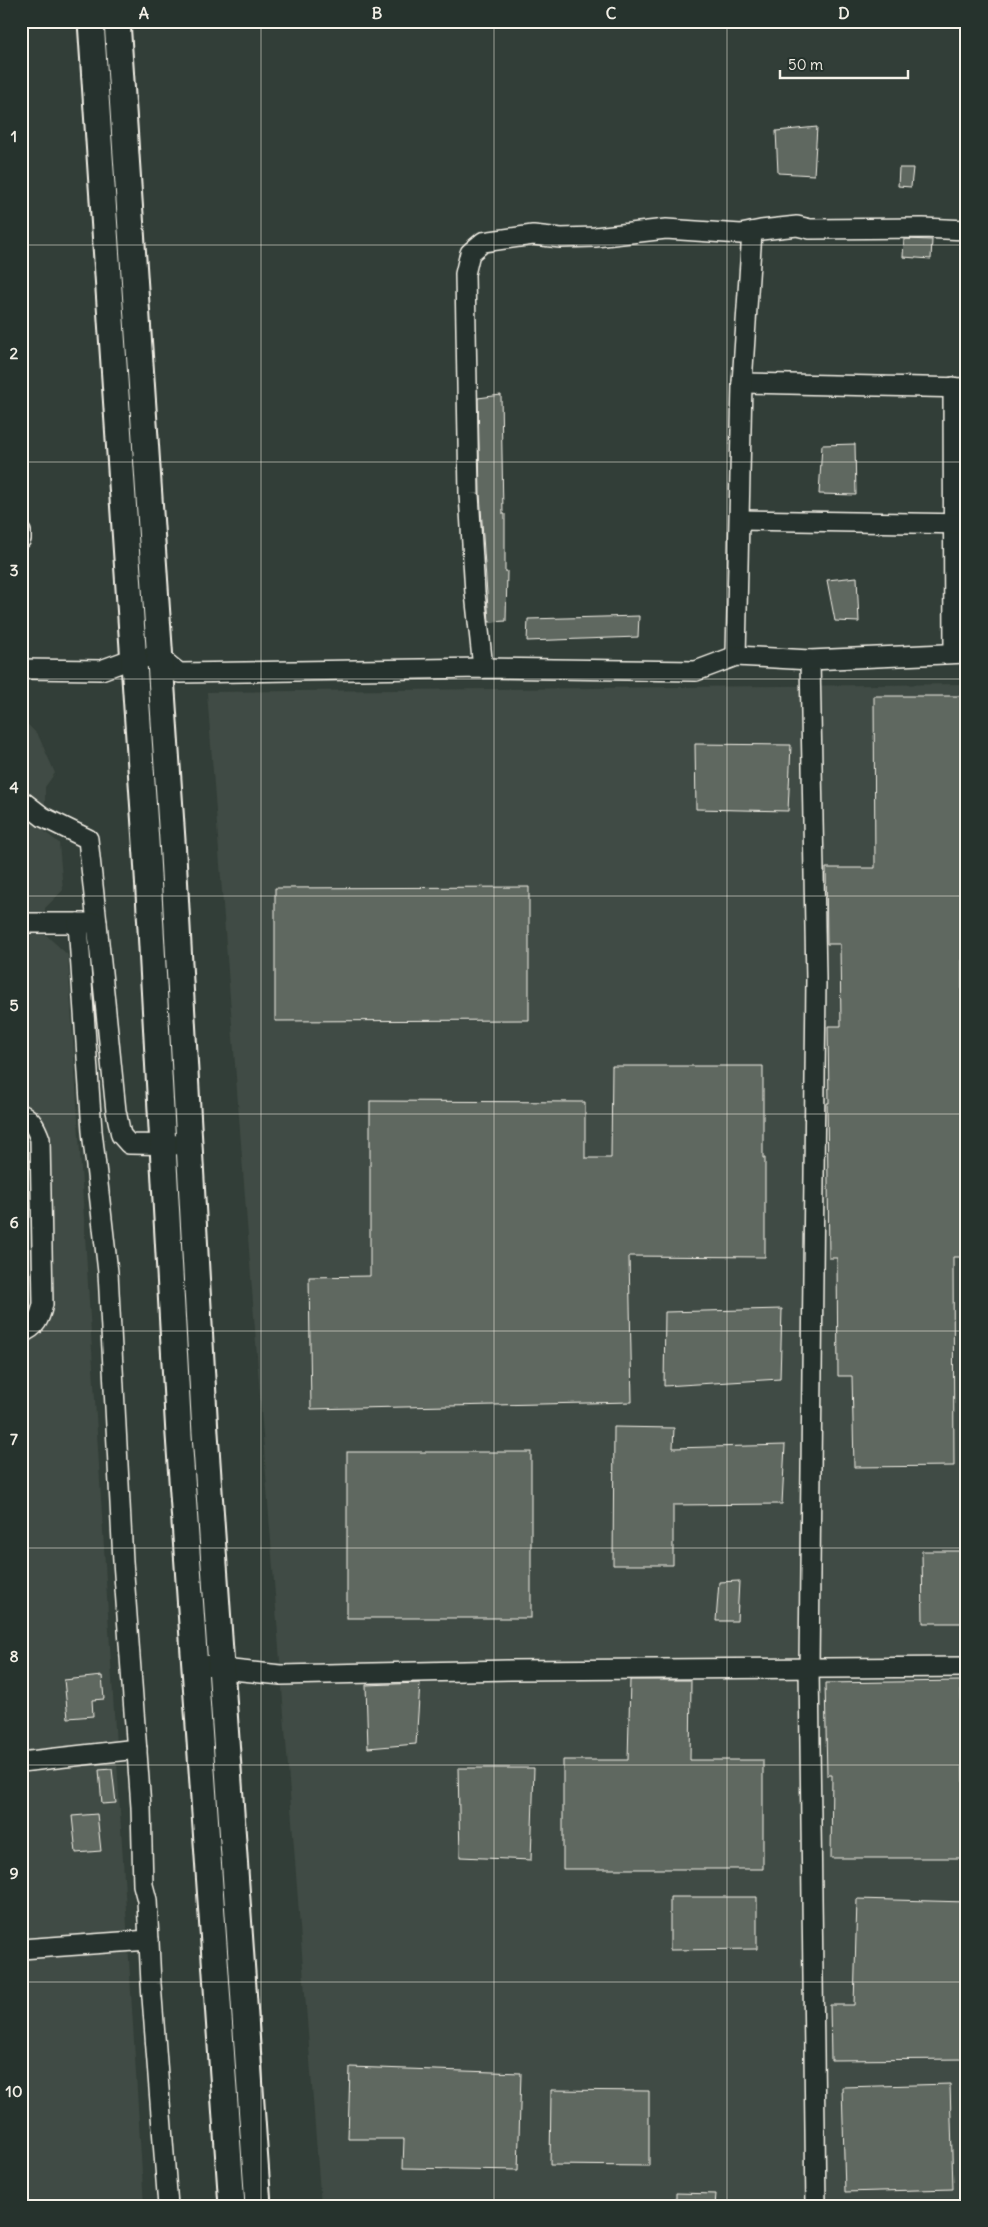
<svg xmlns="http://www.w3.org/2000/svg" width="988" height="2227" viewBox="0 0 988 2227" font-family="Delius,sans-serif">
<rect width="100%" height="100%" fill="#323e38"/>
<filter id="ink" filterUnits="userSpaceOnUse"><feTurbulence type="fractalNoise" baseFrequency=".02" numOctaves="2"/><feDisplacementMap in="SourceGraphic" scale="10" xChannelSelector="R" yChannelSelector="G"/><feConvolveMatrix kernelMatrix="1 2 1 2 8 2 1 2 1" color-interpolation-filters="sRGB"/></filter>
<g filter="url(#ink)">
<g fill="#404b44">
<path d="M967 684V2206H321L207 692Z"/>
<path d="M21 718 38 735 55 773 45 787V832L59 843 63 890 45 908V934L68 955 144 2206H21Z"/>
</g>
<g fill="#5f6861" stroke="#f4f1e8">
<path d="M817 127 814 175 778 173 776 131Z"/>
<path d="M899 168H913L911 187 898 186Z"/>
<path d="M904 239 932 240 931 259 903 257Z"/>
<path d="M501 395 503 514H505V571H507L506 621 489 622 480 494 478 398Z"/>
<path d="M855 444 856 495 819 494 822 445Z"/>
<path d="M857 577 859 622 835 621 827 580Z"/>
<path d="M639 616 638 637 527 641 528 619Z"/>
<path d="M874 696H967V945H962V1023H967V1257H953L954 1466 854 1467 852 1376H838L837 1258H829L827 1103H829L828 1026H841L840 944H827L826 868H875Z"/>
<path d="M695 744 791 745 788 811 696 809Z"/>
<path d="M529 887V1020L275 1021V888Z"/>
<path d="M612 1066H763V1158H765V1257L629 1256 632 1402 311 1409 309 1277 370 1276V1101L585 1102V1158H611Z"/>
<path d="M782 1309 780 1379 664 1386 665 1312Z"/>
<path d="M614 1427 674 1428 673 1448 785 1445 782 1504 673 1505V1565H613Z"/>
<rect x="347" y="1452" width="184" height="166"/>
<path d="M922 1551H967V1623H923Z"/>
<path d="M739 1581 737 1621H716L719 1582Z"/>
<path d="M102 1676 104 1699 92 1700 93 1716 68 1718 64 1680Z"/>
<path d="M630 1680H691L690 1760H763V1869H563V1760H628Z"/>
<path d="M961 1681 963 1782H967V1858H831L832 1775H827L825 1683Z"/>
<path d="M420 1683 416 1744 368 1748 366 1685Z"/>
<path d="M458 1768H534L531 1860 460 1857Z"/>
<path d="M112 1769 116 1803 102 1804 99 1770Z"/>
<path d="M97 1814 101 1851 76 1853 72 1816Z"/>
<path d="M670 1897H757V1949L670 1950Z"/>
<path d="M857 1899 967 1902 965 2003 966 2059 831 2060 830 2005H854Z"/>
<path d="M350 2067 521 2073 518 2170 403 2168 404 2139H348Z"/>
<path d="M950 2084 953 2189 845 2192 842 2087Z"/>
<path d="M551 2090 649 2091V2166L550 2165Z"/>
<path d="M676 2193 716 2194 715 2206H676Z"/>
</g>
<g fill="none" stroke-linecap="round" stroke-linejoin="round">
<defs>
<g id="minor">
<path d="M742 383 967 388"/>
<path d="M953 387 954 653"/>
<path d="M740 520 966 524"/>
<path d="M21 532V539"/>
<path d="M736 656 742 383 752 232"/>
<path d="M810 660 816 979 809 1668 816 2206"/>
<path d="M483 668 475 593 469 494 465 274 470 253 483 242 533 235 561 238 595 237 666 229 741 234 761 230 797 226 810 229 923 228 967 230"/>
<path d="M21 669 101 670 134 658 159 657 179 673 483 668 696 671 736 656 810 660 967 653"/>
<path d="M21 800 43 817 88 839 97 923"/>
<path d="M21 923H78"/>
<path d="M21 1114C32 1119 36 1128 40 1139L43 1304C40 1318 36 1328 21 1333"/>
<path d="M196 1666 221 1665 232 1670 281 1675 510 1670 967 1667"/>
<path d="M21 1762 137 1749"/>
<path d="M21 1949 149 1940"/>
<path d="M168 2206 151 1984 147 1900 143 1885 141 1807 123 1561 108 1272 92 1131 78 923H97L116 1111 121 1135 129 1144 189 1145"/>
</g>
<g id="major">
<path d="M91 21 147 857 179 1435 232 2206"/>
<path d="M117 21 173 855 205 1433 258 2206"/>
</g>
</defs>
<use href="#minor" stroke="#f4f1e8" stroke-width="22"/>
<use href="#major" stroke="#f4f1e8" stroke-width="29"/>
<use href="#minor" stroke="#26332d" stroke-width="19"/>
<use href="#major" stroke="#26332d" stroke-width="25"/>
</g>
</g>
<path fill="none" stroke="#f4f1e8" stroke-width="1" stroke-opacity="0.55" d="M261 21V2206M494 21V2206M727 21V2206M21 245H967M21 462H967M21 679H967M21 896H967M21 1114H967M21 1331H967M21 1548H967M21 1765H967M21 1982H967"/>
<rect width="988" height="2227" fill="none" stroke="#26332d" stroke-width="55"/>
<path d="M780 70v8h128v-8" fill="none" stroke="#f4f1e8" stroke-width="2.5"/>
<text x="788" y="70" font-size="15" fill="#f4f1e8" stroke="#26332d" stroke-width="4" paint-order="stroke">50 m</text>
<rect x="28" y="28" width="932" height="2172" fill="none" stroke="#f4f1e8" stroke-width="2"/>
<g font-size="16" text-anchor="middle" font-weight="bold" fill="#f4f1e8">
<text x="144" y="19">A</text>
<text x="377" y="19">B</text>
<text x="611" y="19">C</text>
<text x="844" y="19">D</text>
<text x="14" y="142">1</text>
<text x="14" y="359">2</text>
<text x="14" y="576">3</text>
<text x="14" y="793">4</text>
<text x="14" y="1011">5</text>
<text x="14" y="1228">6</text>
<text x="14" y="1445">7</text>
<text x="14" y="1662">8</text>
<text x="14" y="1879">9</text>
<text x="14" y="2097">10</text>
</g>
</svg>
